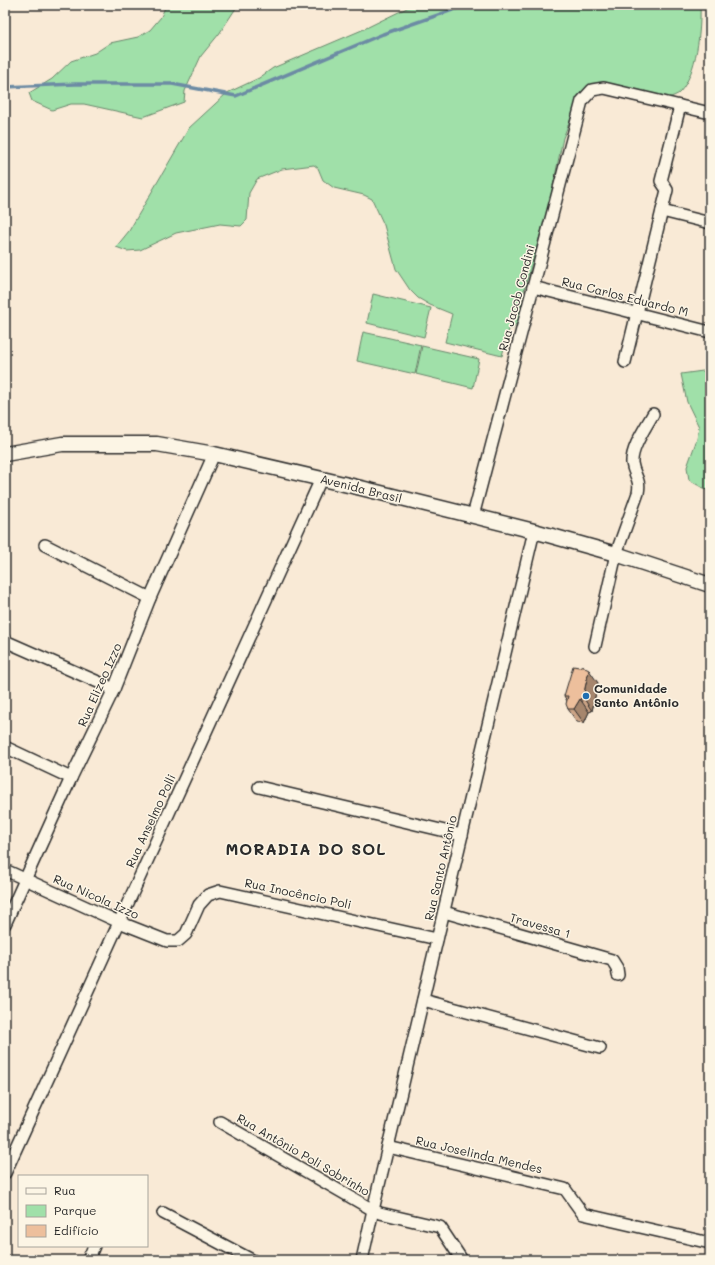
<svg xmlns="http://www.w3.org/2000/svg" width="715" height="1265" viewBox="0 0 715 1265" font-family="Mali,sans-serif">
<rect width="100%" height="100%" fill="#f9ead6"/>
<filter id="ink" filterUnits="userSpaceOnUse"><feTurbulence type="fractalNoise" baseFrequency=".025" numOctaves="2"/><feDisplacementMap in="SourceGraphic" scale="8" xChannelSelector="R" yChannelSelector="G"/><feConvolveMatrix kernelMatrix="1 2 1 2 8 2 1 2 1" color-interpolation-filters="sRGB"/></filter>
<g filter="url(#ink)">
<g fill="#a0e0a9" stroke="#66866a">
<path d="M166 5H238L219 34 201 56 185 91 184 102 143 117 84 104H71L52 110 32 101 29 93 52 79 71 61 95 53 110 43 138 37 150 30 161 17Z"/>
<path d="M413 5H700C701 29 697 73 680 92 678 95 672 96 669 98L598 85 580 95 563 138 549 205 522 297 519 320 513 328 509 329 502 356 445 342 452 314 430 305 418 298 410 290 396 269 384 225 372 199 364 195 334 188 323 180 318 168 314 165 282 169 257 179 249 193 247 220 241 226 220 224 176 233 140 250 127 251 116 247 129 231 189 128 227 93 259 78 273 68 362 30Z"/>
<path d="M373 294 431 308 424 337 367 323Z"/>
<path d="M363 332 421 345 415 374 357 361Z"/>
<path d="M422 346 479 359 473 388 416 374Z"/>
<path d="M710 370V492L689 480 687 467 697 439 699 427 687 402 681 374Z"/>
</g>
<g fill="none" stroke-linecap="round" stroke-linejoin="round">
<path stroke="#6c8ba4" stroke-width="3.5" d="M5 87 75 84H172L236 96 383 34 467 5"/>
<defs>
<g id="minor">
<path d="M662 211 710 223"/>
<path d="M533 287 710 332"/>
<path d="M625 362 667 190 661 181 680 106"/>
<path d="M473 516 582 101 592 90 604 88 710 113"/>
<path d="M45 545 150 598"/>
<path d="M5 641 114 689"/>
<path d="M595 646 616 554 638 493C641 479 634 476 632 463 631 448 646 427 653 414"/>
<path d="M5 747 71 778"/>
<path d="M259 787 462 835"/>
<path d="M5 870 119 922 167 941H178L186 934 199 905 208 895 220 891 437 939"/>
<path d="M444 912 612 960 617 968 618 975"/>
<path d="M5 924 71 778 114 689 150 598 214 454"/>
<path d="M423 1000 600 1048"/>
<path d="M220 1122 373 1210 380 1213 440 1227 462 1260"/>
<path d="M388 1147 565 1189 583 1214 710 1243"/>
<path d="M5 1173 321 479"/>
<path d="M163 1213 252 1260"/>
<path d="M88 1260 94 1246"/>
<path d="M362 1260 373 1210 534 531"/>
</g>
<path id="major" d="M5 454 62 444H157L214 454 361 488 534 531 616 554 710 585"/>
</defs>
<use href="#minor" stroke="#2b2b2b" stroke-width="14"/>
<use href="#major" stroke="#2b2b2b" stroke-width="17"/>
<path stroke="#2b2b2b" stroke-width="2" stroke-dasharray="1 3" stroke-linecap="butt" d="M5 107V119"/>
<use href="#minor" stroke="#fcf5e5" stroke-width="11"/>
<use href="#major" stroke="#fcf5e5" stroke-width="14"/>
</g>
<path fill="#cca486" stroke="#2b2b2b" d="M585 668 598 683 592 711 589 712 584 723 577 722 568 709 567 701 564 696Z"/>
<g fill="#a6866d" stroke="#2b2b2b">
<path d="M589 670 598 683 592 711 583 697Z"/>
<path d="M580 699 589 712 584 723 574 709Z"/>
</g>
<path fill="#edbf9c" stroke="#2b2b2b" d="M583 665 585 668 589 670 583 697 580 699 574 709H568L566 704 568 696H564L573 666 579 667Z"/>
</g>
<circle fill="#1f6fb2" stroke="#fcf5e5" stroke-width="1.5" cx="586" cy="696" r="4"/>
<g text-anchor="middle" stroke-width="3" stroke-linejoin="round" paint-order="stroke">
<g font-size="12" fill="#2b2b2b" stroke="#fcf5e5">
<text transform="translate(625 297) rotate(14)" y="4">Rua Carlos Eduardo M</text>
<text transform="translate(517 298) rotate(-75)" y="4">Rua Jacob Condini</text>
<text transform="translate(361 489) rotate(14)" y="4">Avenida Brasil</text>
<text transform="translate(100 685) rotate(-66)" y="4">Rua Elizeo Izzo</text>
<text transform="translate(151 821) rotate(-65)" y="4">Rua Anselmo Polli</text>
<text transform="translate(441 868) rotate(-77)" y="4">Rua Santo Antônio</text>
<text transform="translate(298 894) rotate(12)" y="4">Rua Inocêncio Poli</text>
<text transform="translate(96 897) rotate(24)" y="4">Rua Nicola Izzo</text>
<text transform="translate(540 926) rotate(16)" y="4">Travessa 1</text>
<text transform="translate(303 1155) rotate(30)" y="4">Rua Antônio Poli Sobrinho</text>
<text transform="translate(479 1155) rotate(13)" y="4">Rua Joselinda Mendes</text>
</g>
<g font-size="12" font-weight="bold" fill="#2b2b2b" stroke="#fcf5e5" text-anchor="start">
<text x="594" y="693">Comunidade<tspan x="594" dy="14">Santo Antônio</tspan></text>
</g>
<g font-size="16" font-weight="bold" letter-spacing="1" fill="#2b2b2b" stroke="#fcf5e5">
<text x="306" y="855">MORADIA DO SOL</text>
</g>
</g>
<rect width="715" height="1265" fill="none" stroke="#fcf5e5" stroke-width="20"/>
<rect x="10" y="10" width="695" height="1245" fill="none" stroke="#2b2b2b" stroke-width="1.5" filter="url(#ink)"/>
<rect x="18" y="1175" width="130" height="72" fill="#fcf5e5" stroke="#a8a49b"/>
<rect x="26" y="1188" width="20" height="6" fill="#fcf5e5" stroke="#a8a49b"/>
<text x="54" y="1195" font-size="12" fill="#2b2b2b">Rua</text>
<rect x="26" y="1205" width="20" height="12" fill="#a0e0a9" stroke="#a8a49b"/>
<text x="54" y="1215" font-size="12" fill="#2b2b2b">Parque</text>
<rect x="26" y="1225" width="20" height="12" fill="#edbf9c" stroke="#a8a49b"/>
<text x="54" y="1235" font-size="12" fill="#2b2b2b">Edifício</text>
</svg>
